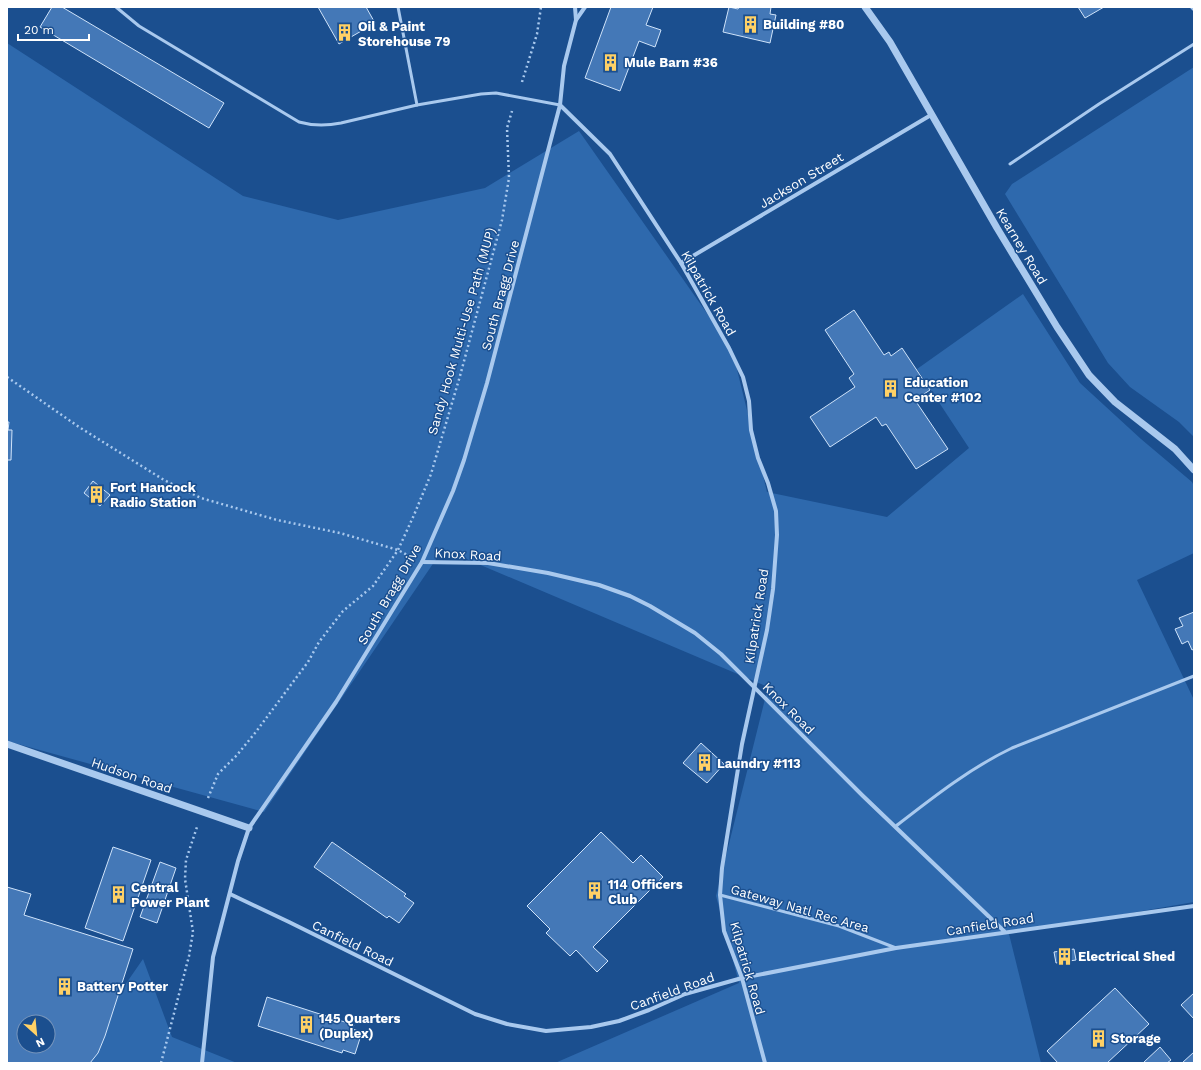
<svg xmlns="http://www.w3.org/2000/svg" width="1201" height="1070" viewBox="0 0 1201 1070" font-family="'Work Sans',sans-serif">
<rect width="100%" height="100%" fill="#1b4f8f"/>
<g fill="#2e69ad">
<path d="M7 43 243 196 338 220 485 188 579 131 732 349 767 492 887 517 969 448 917 369 1023 294 1080 383 1141 439 1192 482 1194 486V553L1137 580 1194 700V902L1009 934 1041 1063H555L739 983 716 896 768 687 443 549 264 812 7 741Z"/>
<path d="M1194 67V437L1179 422 1130 387 1108 363 1005 194 1012 184Z"/>
<path d="M143 959 172 1037 237 1063H71Z"/>
</g>
<g fill="#4478b7" stroke="#cfe3fa" fill-rule="evenodd">
<path d="M52 7H62L224 103 209 128 40 27Z"/>
<path d="M318 7H366L375 23 339 44Z"/>
<path d="M611 7H653L646 25 661 30 655 47 639 41 620 91 585 78Z"/>
<path d="M729 7 738 9 739 7H771L770 14 776 15 770 43 723 32Z"/>
<path d="M1078 7H1104L1085 18Z"/>
<path d="M854 310 884 355 889 352 891 356 902 348 930 390 921 396 923 400 917 403 948 449 916 469 886 424 882 426 876 417 830 447 810 417 855 387 849 378 854 374 825 330Z"/>
<path d="M7 422H9L8 430H12L11 460H7Z"/>
<path d="M93 481 110 495 100 506 84 493Z"/>
<path d="M1194 612V649L1192 650 1188 641 1182 644 1175 629 1183 626 1179 618Z"/>
<path d="M701 743 724 764 707 783 683 763Z"/>
<path d="M601 832 633 863 641 855 663 877 593 947 608 961 597 972 576 950 570 956 546 933 550 929 527 906Z"/>
<path d="M332 842 406 894 404 896 414 903 399 923 389 916 387 918 314 867Z"/>
<path d="M113 847 151 860 123 941 85 928Z"/>
<path d="M160 862 176 868 157 923 140 917Z"/>
<path d="M7 887 31 894 24 915 133 949 105 1036 98 1053 90 1063H7ZM24 1022H48V1046H24Z"/>
<path d="M1074 949 1076 960 1056 963 1054 952Z"/>
<path d="M1115 988 1149 1024 1107 1063H1058L1047 1051Z"/>
<path d="M1194 993V1019L1181 1005Z"/>
<path d="M267 997 354 1025 352 1029 362 1032 355 1054 343 1050 342 1053 258 1026Z"/>
<path d="M1160 1047 1171 1060 1167 1063H1143Z"/>
<path d="M1194 1052V1063H1182Z"/>
</g>
<g fill="none" stroke-linecap="round" stroke-linejoin="round">
<g stroke="#a9c9ee" stroke-width="2.5" stroke-dasharray="2 3" stroke-linecap="butt">
<path d="M522 82 537 34 541 7"/>
<path d="M7 377 79 427 164 480 201 498 277 520 340 533 398 550 409 556"/>
<path d="M208 798 218 774 237 755 255 733 308 662 319 642 343 611 373 586 398 550 414 515 431 474 460 376 502 220 509 178 507 128 512 111"/>
<path d="M161 1063 189 956 193 932 185 879 186 860 197 827"/>
</g>
<g stroke="#a9c9ee" stroke-width="3">
<path d="M116 7 139 26 299 122C313 126 326 126 341 123L417 105 481 94 496 93 560 105"/>
<path d="M398 7 417 105"/>
<path d="M1010 164 1099 104 1194 44"/>
<path d="M896 826C932 798 970 768 1012 748L1194 676"/>
<path d="M720 895 839 926 896 948"/>
</g>
<g stroke="#a9c9ee" stroke-width="4">
<path d="M575 7 576 20"/>
<path d="M1192 7 1194 9"/>
<path d="M560 105 610 154 681 263 729 348 743 377 749 401 751 430 758 458 768 483 776 511 777 535 773 589 767 630 742 744 722 868 720 895 724 931 742 978 765 1063"/>
<path d="M681 263 931 115"/>
<path d="M422 562 488 563 548 573 599 585 630 596 650 606 695 633 721 654 863 796 1004 931"/>
<path d="M230 894 289 922 475 1014 507 1024 546 1031 591 1027 619 1021 649 1010 685 994 742 978 896 948 1194 906"/>
<path d="M202 1063 213 957 238 861 249 828 336 702 422 562 453 491 464 460 487 383 560 105 564 66 576 20 585 7"/>
</g>
<g stroke="#a9c9ee" stroke-width="7">
<path d="M865 7 890 42 997 228 1057 327 1089 375 1115 402 1175 449 1194 470"/>
<path d="M7 744 249 828"/>
</g>
</g>
<defs>
<symbol id="building-bare" viewBox="-9 -9 18 18"><path d="M-4-6H4V6H1V3H-1V6H-4ZM-2.5-4.3h1.7v1.8h-1.7ZM.8-4.3h1.7v1.8H.8ZM-2.5-1h1.7V.8h-1.7ZM.8-1h1.7V.8H.8Z" fill="#ffd166" stroke="#1b4f8f" stroke-width="2.5" paint-order="stroke"/></symbol>
</defs>
<g fill-rule="evenodd">
<use href="#building-bare" x="738" y="12" width="25" height="25"/>
<use href="#building-bare" x="332" y="20" width="25" height="25"/>
<use href="#building-bare" x="598" y="50" width="25" height="25"/>
<use href="#building-bare" x="878" y="376" width="25" height="25"/>
<use href="#building-bare" x="84" y="482" width="25" height="25"/>
<use href="#building-bare" x="692" y="750" width="25" height="25"/>
<use href="#building-bare" x="582" y="878" width="25" height="25"/>
<use href="#building-bare" x="106" y="882" width="25" height="25"/>
<use href="#building-bare" x="1052" y="944" width="25" height="25"/>
<use href="#building-bare" x="52" y="974" width="25" height="25"/>
<use href="#building-bare" x="294" y="1012" width="25" height="25"/>
<use href="#building-bare" x="1086" y="1026" width="25" height="25"/>
</g>
<g text-anchor="middle" stroke-width="3" stroke-linejoin="round" paint-order="stroke">
<g font-size="13" font-weight="bold" fill="#fff" stroke="#1b4f8f" text-anchor="start">
<text x="763" y="29">Building #80</text>
<text x="358" y="31">Oil &amp; Paint<tspan x="358" dy="15">Storehouse 79</tspan></text>
<text x="624" y="67">Mule Barn #36</text>
<text x="904" y="387">Education<tspan x="904" dy="15">Center #102</tspan></text>
<text x="110" y="492">Fort Hancock<tspan x="110" dy="15">Radio Station</tspan></text>
<text x="717" y="768">Laundry #113</text>
<text x="608" y="889">114 Officers<tspan x="608" dy="15">Club</tspan></text>
<text x="131" y="892">Central<tspan x="131" dy="15">Power Plant</tspan></text>
<text x="1078" y="961">Electrical Shed</text>
<text x="77" y="991">Battery Potter</text>
<text x="319" y="1023">145 Quarters<tspan x="319" dy="15">(Duplex)</tspan></text>
<text x="1111" y="1043">Storage</text>
</g>
<g font-size="13" fill="#fff" stroke="#1b4f8f">
<text transform="translate(801 180) rotate(-31)" y="5">Jackson Street</text>
<text transform="translate(1022 246) rotate(59)" y="5">Kearney Road</text>
<text transform="translate(709 293) rotate(60)" y="5">Kilpatrick Road</text>
<text transform="translate(500 295) rotate(-75)" y="5">South Bragg Drive</text>
<text transform="translate(461 331) rotate(-74)" y="5">Sandy Hook Multi-Use Path (MUP)</text>
<text transform="translate(468 554) rotate(3)" y="5">Knox Road</text>
<text transform="translate(389 594) rotate(-60)" y="5">South Bragg Drive</text>
<text transform="translate(756 616) rotate(-81)" y="5">Kilpatrick Road</text>
<text transform="translate(789 708) rotate(45)" y="5">Knox Road</text>
<text transform="translate(132 775) rotate(19)" y="5">Hudson Road</text>
<text transform="translate(800 908) rotate(16)" y="5">Gateway Natl Rec Area</text>
<text transform="translate(990 924) rotate(-9)" y="5">Canfield Road</text>
<text transform="translate(353 943) rotate(26)" y="5">Canfield Road</text>
<text transform="translate(748 968) rotate(74)" y="5">Kilpatrick Road</text>
<text transform="translate(672 991) rotate(-20)" y="5">Canfield Road</text>
</g>
</g>
<rect width="1201" height="1070" fill="none" stroke="#ffffff" stroke-width="16"/>
<g transform="translate(36 1034) rotate(153)"><circle r="19" fill="#1b4f8f" stroke="#7695bc"/>
<path d="M0-3L7 15L0 10L-7 15Z" fill="#ffd166"/>
<text y="-6" font-size="11" font-weight="bold" text-anchor="middle" fill="#ffffff">N</text>
</g>
<path d="M18 34v6h71v-6" fill="none" stroke="#ffffff" stroke-width="2"/>
<text x="24" y="34" font-size="12" fill="#ffffff" stroke="#1b4f8f" stroke-width="3" paint-order="stroke">20 m</text>
</svg>
